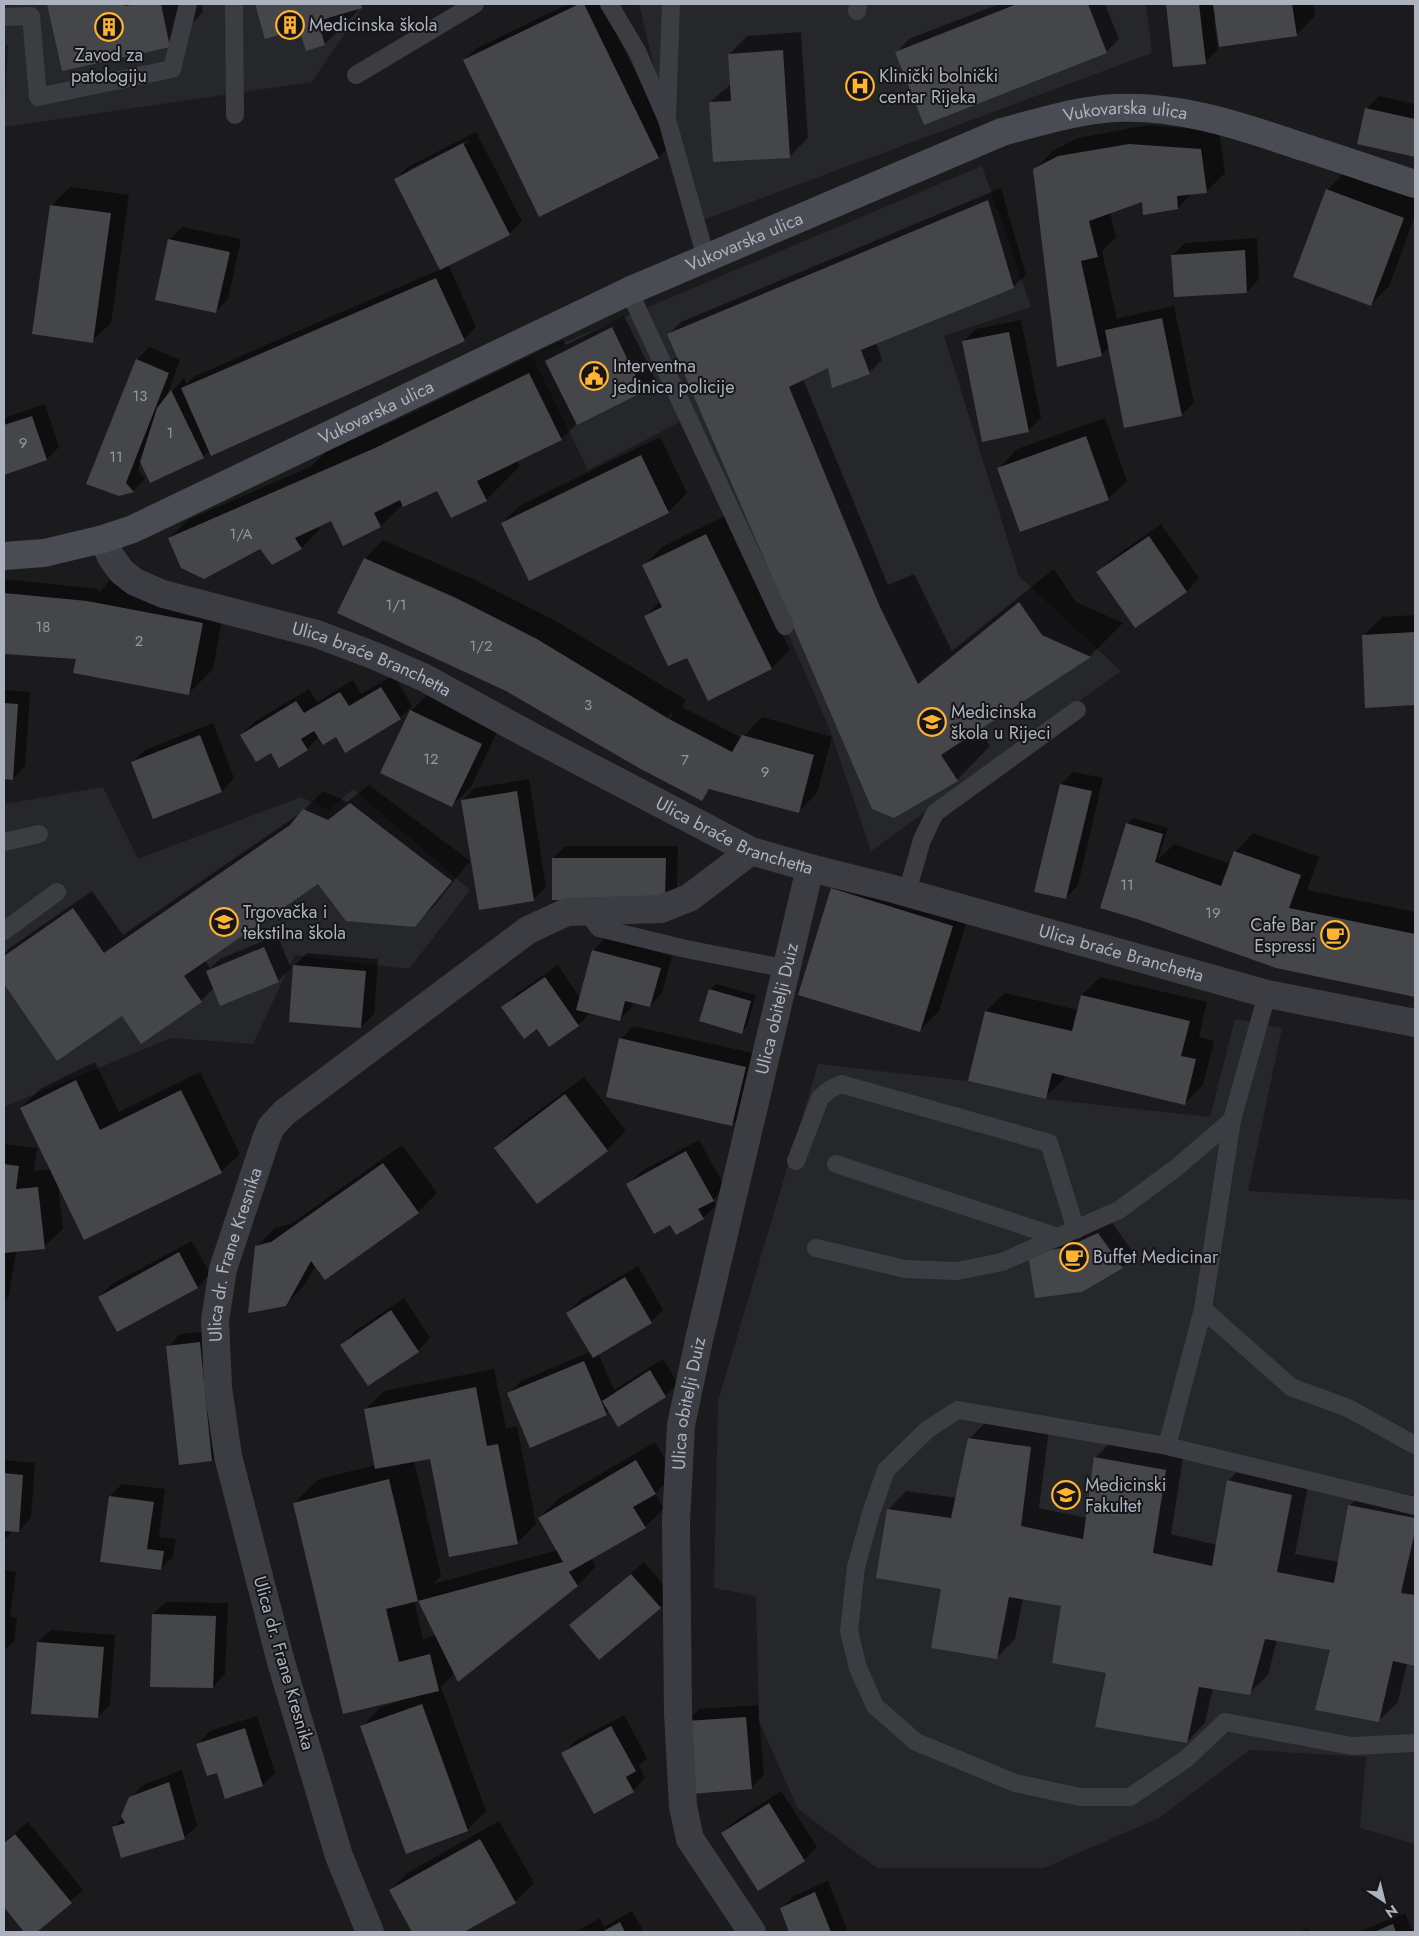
<svg xmlns="http://www.w3.org/2000/svg" width="1419" height="1936" viewBox="0 0 1419 1936" font-family="Jost,sans-serif">
<rect width="100%" height="100%" fill="#1b1b1d"/>
<g fill="#26272b">
<path d="M4 4H361L362 8 312 82 4 127 8 45H4Z"/>
<path d="M639 4H1146L1152 53 692 224Z"/>
<path d="M982 166 1031 307 944 336 1019 576 1121 671 871 851 830 730 693 415 588 470 532 356Z"/>
<path d="M103 787 138 859 301 797 329 810 353 789 470 890 409 969 295 955 253 1044 171 1038 4 1107V804Z"/>
<path d="M1235 1019 1282 1028 1248 1191 1415 1200V1844L1360 1828 1366 1757 1250 1750 1159 1818 1044 1868H877L798 1809 759 1721 756 1596 714 1588 718 1401 818 1064 968 1081 1046 1099 1210 1117Z"/>
</g>
<g fill="#0007" fill-rule="evenodd">
<path d="M48 4H201L203 12 170 46 62 69Z"/>
<path d="M256 4H364L357 8 358 11 325 44 300 27 266 38Z"/>
<path d="M568 4H602L671 145 659 157 540 216 464 60 477 48Z"/>
<path d="M999 4H1105L1119 39 1106 52H897L909 39Z"/>
<path d="M1167 4H1313L1315 16 1296 35 1214 19 1218 50 1205 62 1175 66Z"/>
<path d="M801 32 808 138 790 156 710 102 731 84 729 55 747 36Z"/>
<path d="M1379 96 1415 104V155L1359 143 1366 109Z"/>
<path d="M1149 125 1219 131 1225 173 1206 192 1192 193 1178 208 1143 201 1110 212 1116 237 1102 251 1117 320 1119 318 1174 306 1194 403 1181 415 1110 346 1101 355 1034 170 1053 151 1078 138Z"/>
<path d="M476 132 522 221 509 234 448 264 476 327 464 340 210 450 203 457 141 461 138 470 145 479 133 491 119 495 137 360 149 347 180 360 166 398 184 378 187 384 195 376 441 269 395 179 408 167ZM468 140 469 142 408 173V170Z"/>
<path d="M1346 171 1415 197V216L1389 286 1371 304 1327 190Z"/>
<path d="M70 187 129 195 111 323 92 341 51 206Z"/>
<path d="M1001 188 1026 275 1013 287 876 343 882 360 869 373 829 366 803 379 888 585 914 574 952 651 1054 569 1076 602 1123 623 1090 656 979 729 990 746 957 780 669 334 681 322Z"/>
<path d="M182 227 241 239 228 299 216 311 169 240Z"/>
<path d="M1257 238 1259 279 1247 292 1173 255 1185 243Z"/>
<path d="M624 316 655 378 643 391 578 423 561 439 517 460 520 466 486 500 438 489 403 504 381 526 331 519 318 526 320 529 302 548 272 564 261 547 169 538 188 520 312 466 327 451 410 414 563 340 566 345Z"/>
<path d="M1021 320 1041 418 1028 431 963 342 976 329Z"/>
<path d="M45 404 59 447 47 459 4 474V418Z"/>
<path d="M1105 418 1127 481 1108 499 999 468 1017 449Z"/>
<path d="M660 437 687 493 668 512 530 580 502 523 521 505Z"/>
<path d="M725 516 790 650 772 668 688 656 645 616 661 601 644 566 662 547Z"/>
<path d="M1161 524 1199 578 1187 591 1136 626 1098 573 1110 560Z"/>
<path d="M383 540 473 579 556 621 686 700 682 707 742 738 762 717 832 737 817 793 798 812 712 788 701 799 365 559ZM671 713 673 714 653 747H650Z"/>
<path d="M113 577 226 599 213 669 189 693 77 658 4 652V579L99 589 98 593Z"/>
<path d="M1415 615V704L1367 707 1363 636 1382 617Z"/>
<path d="M394 675 412 706 400 718 336 736 319 737 307 749 271 752 241 735 254 722 309 689 317 702 353 680 361 694Z"/>
<path d="M4 690 30 692 25 766 13 779 4 778Z"/>
<path d="M430 692 500 726 471 787 452 805 411 711Z"/>
<path d="M213 723 234 778 222 791 154 817 132 762 145 750Z"/>
<path d="M1073 772 1103 778 1078 885 1066 898 1036 891 1061 784Z"/>
<path d="M529 779 546 887 534 899 480 908 462 801 475 788Z"/>
<path d="M369 785 470 861 433 907 414 926 318 882 205 960 210 968 220 959 277 935 291 968 278 981 214 988 201 1001 142 1042 122 1014 57 1059 4 982V954L11 947 92 891 123 935 302 812 323 791 347 802Z"/>
<path d="M1133 818 1168 828 1158 860 1174 844 1230 864 1235 852 1253 833 1319 857 1307 890 1415 912V996L1277 967 1137 918 1127 824Z"/>
<path d="M566 846H678L677 887 665 900 553 858Z"/>
<path d="M851 870 971 908 939 1011 920 1030 800 994 832 888Z"/>
<path d="M605 938 672 956 662 993 650 1006 633 1002 632 1007 619 1020 591 1012 578 1025 538 1028 503 1007 516 994 558 965 580 998 593 951Z"/>
<path d="M307 953 378 959 374 1014 361 1027 294 966Z"/>
<path d="M1100 977 1207 1002 1199 1037 1214 1041 1203 1085 1184 1104 1065 1075 1064 1079 1045 1097 970 1080 986 1011 1005 993 1078 1010 1082 995Z"/>
<path d="M716 984 756 995 747 1026 741 1032 710 990Z"/>
<path d="M633 1026 757 1054 744 1112 732 1125 621 1039Z"/>
<path d="M95 1062 119 1112 200 1072 240 1154 221 1172 58 1185 63 1229 44 1247 16 1251 9 1296 4 1302V1144L37 1148 34 1171 51 1169 21 1108 40 1089Z"/>
<path d="M584 1077 626 1131 607 1150 496 1148 514 1129Z"/>
<path d="M699 1140 725 1187 713 1200 716 1206 703 1218 671 1223 628 1184 640 1172Z"/>
<path d="M402 1145 437 1193 418 1212 326 1279 316 1265 304 1286 285 1305 256 1247 275 1228 291 1224Z"/>
<path d="M1111 1221 1134 1254 1122 1267 1029 1255Z"/>
<path d="M192 1241 210 1274 198 1287 117 1330 99 1297 112 1284Z"/>
<path d="M638 1266 663 1310 651 1322 598 1353 614 1390 663 1359 678 1384 665 1396 609 1411 606 1414 509 1393 521 1381 590 1352 567 1313 580 1300Z"/>
<path d="M404 1298 430 1338 418 1351 342 1345 354 1332Z"/>
<path d="M212 1331 224 1448 212 1460 168 1347 180 1334Z"/>
<path d="M494 1369 506 1429 517 1426 536 1524 517 1543 431 1457 414 1461 441 1576 433 1584 558 1550 539 1518 558 1499 655 1442 674 1474 655 1494 664 1508 645 1527 591 1558 596 1566 578 1585 458 1680 455 1673 441 1687 486 1811 467 1830 362 1727 380 1708 400 1701 294 1503 319 1479 376 1465 365 1410 384 1391ZM418 1600 436 1635 423 1639 414 1601Z"/>
<path d="M988 1420 1049 1429 1039 1508 1087 1518 1095 1458 1114 1439 1184 1452 1171 1534 1217 1545 1228 1481 1247 1462 1310 1476 1295 1554 1339 1562 1349 1506 1368 1487 1415 1496V1665L1407 1663 1398 1702 1379 1720 1332 1649 1277 1640 1268 1675 1249 1693 1213 1688 1205 1723 1187 1742 1107 1672 1063 1605 1023 1598 1015 1639 997 1657 943 1588 888 1510 906 1491 957 1498 969 1439Z"/>
<path d="M4 1460 35 1463 31 1518 19 1531 11 1530V1533L4 1540Z"/>
<path d="M122 1484 165 1489 159 1537 176 1539 173 1556 161 1569 110 1496Z"/>
<path d="M644 1562 672 1595 660 1608 571 1626Z"/>
<path d="M4 1570 16 1572 10 1616 17 1618 14 1641 4 1651Z"/>
<path d="M166 1602 228 1603 225 1674 213 1687 153 1614Z"/>
<path d="M51 1630 115 1635 110 1705 97 1717 38 1642Z"/>
<path d="M758 1705 764 1775 752 1787 687 1722 699 1709Z"/>
<path d="M624 1715 647 1758 639 1766 645 1778 633 1791 563 1754 575 1741Z"/>
<path d="M257 1716 275 1773 263 1785 218 1772 198 1744 210 1731Z"/>
<path d="M182 1770 197 1826 184 1838 114 1827 123 1818 130 1798 143 1785Z"/>
<path d="M781 1791 817 1847 804 1860 758 1889 722 1833 735 1821Z"/>
<path d="M499 1821 534 1883 515 1902 461 1932H413L390 1890 409 1872Z"/>
<path d="M28 1822 83 1890 35 1932H26L4 1905V1842Z"/>
<path d="M828 1881 848 1932H791L781 1909 794 1896Z"/>
<path d="M632 1911 644 1932H575L600 1918 604 1927Z"/>
<path d="M1405 1913 1413 1932H1358Z"/>
<path d="M1308 1928 1309 1932H1297Z"/>
</g>
<g fill="#45464a">
<path d="M47 4H124L125 6 137 4H161L170 47 62 71Z"/>
<path d="M255 4H361L362 8 318 21 325 45 306 51 299 29 265 39Z"/>
<path d="M579 4H584L659 158 539 217 463 60Z"/>
<path d="M1017 4H1088L1107 53 924 125 895 52Z"/>
<path d="M1166 4H1199L1206 64 1173 67Z"/>
<path d="M1213 4H1292L1297 36 1219 47Z"/>
<path d="M783 50 790 158 713 162 709 102 731 101 728 54Z"/>
<path d="M1365 108 1415 119V157L1357 144Z"/>
<path d="M463 143 510 235 440 270 394 179Z"/>
<path d="M1129 144 1201 149 1207 193 1177 196 1178 209 1143 215 1142 202 1089 221 1098 257 1081 261 1102 356 1057 367 1033 169 1058 156Z"/>
<path d="M1326 189 1404 218 1371 306 1293 277Z"/>
<path d="M988 200 1014 288 861 350 870 374 832 388 828 368 789 387 880 607 918 684 1019 602 1042 635 1091 657 941 755 958 781 894 818 872 809 667 334Z"/>
<path d="M50 205 111 213 93 343 32 334Z"/>
<path d="M168 239 230 252 216 313 155 300Z"/>
<path d="M1245 250 1247 293 1174 297 1171 255Z"/>
<path d="M436 278 465 341 345 396 211 456 181 388Z"/>
<path d="M1162 318 1182 416 1124 428 1105 330Z"/>
<path d="M612 327 643 392 577 425 545 361Z"/>
<path d="M1009 332 1029 432 982 442 962 341Z"/>
<path d="M136 359 169 373 126 483 134 492 119 496 86 484Z"/>
<path d="M529 373 562 440 477 481 487 501 451 518 437 491 403 507 400 500 374 513 381 527 343 546 331 521 295 538 302 549 272 565 260 549 204 579 181 568 168 538 375 448Z"/>
<path d="M171 390 204 458 150 483 140 462 157 408Z"/>
<path d="M32 416 47 460 4 475V425Z"/>
<path d="M1086 436 1109 500 1020 532 997 468Z"/>
<path d="M641 455 669 513 529 581 501 523Z"/>
<path d="M706 534 772 669 708 701 687 658 668 666 644 616 662 607 642 565Z"/>
<path d="M1149 536 1187 592 1135 628 1096 572Z"/>
<path d="M364 558 454 597 537 639 669 719 732 752 742 735 814 755 799 813 709 789 702 801 639 768 506 691 337 613Z"/>
<path d="M4 593 87 601 203 623 189 695 73 673 76 659 4 654Z"/>
<path d="M1415 632V705L1365 708 1362 635Z"/>
<path d="M381 687 401 719 345 753 336 737 323 745 314 731 301 739 308 750 279 768 271 753 256 762 240 735 296 701 304 713 340 692 349 706Z"/>
<path d="M4 703 18 704 13 780 4 779Z"/>
<path d="M410 710 482 744 452 807 380 773Z"/>
<path d="M200 735 222 792 153 819 131 762Z"/>
<path d="M1060 784 1092 791 1066 899 1034 892Z"/>
<path d="M517 791 534 901 479 910 461 800Z"/>
<path d="M350 803 452 881 415 927 346 921 318 884 184 976 202 1002 141 1044 122 1016 57 1061 4 984V956L73 908 104 953 290 825 303 809 328 820Z"/>
<path d="M1126 823 1163 834 1155 862 1221 886 1234 851 1301 875 1289 908 1415 934V997L1276 968 1137 919 1100 908Z"/>
<path d="M552 858H666L665 901 552 900Z"/>
<path d="M831 888 953 926 920 1032 798 995Z"/>
<path d="M264 947 279 982 220 1006 206 971Z"/>
<path d="M592 950 661 968 650 1007 625 1001 620 1021 576 1010Z"/>
<path d="M293 965 366 971 361 1028 289 1022Z"/>
<path d="M545 977 579 1026 549 1047 537 1029 524 1039 501 1007Z"/>
<path d="M709 989 751 1001 742 1034 699 1021Z"/>
<path d="M1081 995 1190 1021 1181 1056 1196 1059 1185 1105 1052 1073 1046 1099 968 1081 985 1011 1072 1031Z"/>
<path d="M619 1038 746 1067 732 1126 606 1097Z"/>
<path d="M76 1080 100 1130 181 1090 222 1173 84 1240 20 1108Z"/>
<path d="M565 1094 608 1151 537 1204 494 1148Z"/>
<path d="M686 1151 714 1201 698 1209 704 1219 676 1235 670 1225 654 1234 626 1184Z"/>
<path d="M383 1163 419 1213 325 1280 311 1261 286 1306 248 1313 255 1246 271 1242Z"/>
<path d="M4 1164 19 1166 16 1189 38 1187 45 1249 4 1253Z"/>
<path d="M1098 1233 1123 1268 1082 1292 1035 1298 1028 1254 1067 1247Z"/>
<path d="M179 1252 198 1288 117 1332 98 1297Z"/>
<path d="M625 1277 652 1323 593 1358 566 1313Z"/>
<path d="M391 1310 419 1352 368 1386 340 1345Z"/>
<path d="M200 1342 212 1461 179 1465 166 1346Z"/>
<path d="M584 1361 607 1415 530 1448 507 1393Z"/>
<path d="M650 1370 666 1397 618 1427 602 1401Z"/>
<path d="M476 1387 487 1446 498 1444 518 1544 449 1557 430 1459 375 1469 364 1409Z"/>
<path d="M968 1438 1031 1447 1021 1526 1083 1539 1094 1457 1166 1470 1153 1553 1212 1566 1227 1480 1292 1495 1277 1572 1334 1583 1348 1505 1415 1518V1531L1401 1593 1415 1595V1666L1393 1661 1379 1722 1315 1710 1330 1650 1265 1639 1250 1695 1199 1687 1187 1743 1095 1727 1106 1673 1052 1663 1061 1606 1009 1597 997 1659 931 1648 941 1589 876 1578 887 1509 951 1518Z"/>
<path d="M636 1460 656 1494 633 1507 646 1528 569 1572 578 1586 458 1682 418 1601 386 1609 399 1662 430 1654 439 1691 343 1714 293 1503 389 1479 418 1601 563 1562 538 1518Z"/>
<path d="M4 1473 23 1475 19 1532 4 1531Z"/>
<path d="M109 1496 154 1502 147 1549 164 1551 161 1570 100 1562Z"/>
<path d="M631 1574 661 1608 599 1660 569 1625Z"/>
<path d="M152 1614 216 1616 213 1688 150 1687Z"/>
<path d="M37 1642 104 1647 98 1718 31 1714Z"/>
<path d="M422 1704 468 1831 406 1854 360 1726Z"/>
<path d="M746 1717 752 1789 691 1794 686 1721Z"/>
<path d="M611 1726 636 1771 626 1777 634 1792 594 1814 561 1753Z"/>
<path d="M245 1728 263 1786 225 1799 217 1773 207 1776 196 1744Z"/>
<path d="M169 1782 185 1839 121 1858 112 1827 125 1823 121 1816 129 1797Z"/>
<path d="M769 1803 805 1861 758 1891 721 1833Z"/>
<path d="M15 1834 72 1903 37 1932H24L4 1907V1843Z"/>
<path d="M480 1839 516 1903 464 1932H412L389 1890Z"/>
<path d="M815 1892 831 1932H789L780 1908Z"/>
<path d="M620 1922 625 1932H602Z"/>
<path d="M1393 1924 1396 1932H1374Z"/>
</g>
<g fill="none" stroke-linecap="round" stroke-linejoin="round">
<g stroke="#3b3d43" stroke-width="18">
<path d="M234 4 235 115"/>
<path d="M609 4 637 51 667 120 706 258"/>
<path d="M857 11 858 4"/>
<path d="M4 17 31 16 38 97 172 69 188 4"/>
<path d="M356 75 475 4"/>
<path d="M667 116 671 4"/>
<path d="M629 291 785 626"/>
<path d="M4 842 39 834"/>
<path d="M907 892 922 840 935 813 1077 710"/>
<path d="M591 912 592 919 599 928 686 949 788 969"/>
<path d="M4 931 57 892"/>
<path d="M1267 994 1232 1120 1203 1309 1291 1387 1348 1408 1415 1445"/>
<path d="M796 1161 820 1098 829 1090 841 1084 1049 1143 1076 1230"/>
<path d="M836 1164 1058 1237"/>
<path d="M816 1248 905 1269 957 1271 1002 1262 1119 1210 1176 1168 1232 1120"/>
<path d="M1203 1309 1167 1446 958 1410 928 1429 886 1470 871 1513 856 1567 849 1631 858 1668 875 1706 916 1742 1015 1783 1080 1797H1130L1186 1759 1225 1722 1352 1746 1415 1743"/>
<path d="M1167 1446 1415 1506"/>
</g>
<g stroke="#3b3d43" stroke-width="28">
<path id="s1" d="M103 539 111 557 122 572 135 582 163 594 317 634 375 656 423 677 533 737 751 851 810 868 890 888 1267 994 1415 1023"/>
<path id="s2" d="M370 1932 339 1856 281 1662 228 1456 218 1387 215 1320 223 1269 266 1139 271 1127 285 1112 528 930 567 912 661 909 689 898 751 851"/>
<path id="s3" d="M752 1932 690 1839 683 1806 678 1713 676 1522 681 1425 699 1340 810 868"/>
</g>
<path stroke="#494c53" stroke-width="28" id="s4" d="M4 556 44 553 103 539 133 529 629 291 1002 132C1035 123 1068 113 1103 109 1171 102 1239 125 1303 147 1341 159 1378 172 1415 184"/>
</g>
<defs>
<symbol id="building-ring" viewBox="-11 -11 22 22"><circle r="9.5" fill="#161619" stroke="#ffb331" stroke-width="1.5"/><path d="M-4-6H4V6H1V3H-1V6H-4ZM-2.5-4.3h1.7v1.8h-1.7ZM.8-4.3h1.7v1.8H.8ZM-2.5-1h1.7V.8h-1.7ZM.8-1h1.7V.8H.8Z" fill="#ffb331"/></symbol>
<symbol id="hospital-ring" viewBox="-11 -11 22 22"><circle r="9.5" fill="#161619" stroke="#ffb331" stroke-width="1.5"/><path d="M-5-5h3v3.5h4V-5h3V5h-3V1.5h-4V5h-3Z" fill="#ffb331"/></symbol>
<symbol id="civic-ring" viewBox="-11 -11 22 22"><circle r="9.5" fill="#161619" stroke="#ffb331" stroke-width="1.5"/><path d="M-.6-6.5H3V-4.5H.6V-3L4-1V1h2V6H-6V1h2V-1L-.6-3ZM-1.2 2.5V6h2.4V2.5Z" fill="#ffb331"/></symbol>
<symbol id="school-ring" viewBox="-11 -11 22 22"><circle r="9.5" fill="#161619" stroke="#ffb331" stroke-width="1.5"/><path d="M0-5L7-2L0 1L-7-2ZM-4 1L0 2.5L4 1V4Q0 6-4 4Z" fill="#ffb331"/></symbol>
<symbol id="cafe-ring" viewBox="-11 -11 22 22"><circle r="9.5" fill="#161619" stroke="#ffb331" stroke-width="1.5"/><path d="M-5.5-4.5H6V0H3Q3 3.5 0 3.5H-2.5Q-5.5 3.5-5.5 0ZM3-3.2v2h1.7v-2ZM-6 4.5H4V6H-6Z" fill="#ffb331"/></symbol>
<symbol id="university-ring" viewBox="-11 -11 22 22"><circle r="9.5" fill="#161619" stroke="#ffb331" stroke-width="1.5"/><path d="M0-5L7-2L0 1L-7-2ZM-4 1L0 2.5L4 1V4Q0 6-4 4Z" fill="#ffb331"/></symbol>
</defs>
<g fill-rule="evenodd">
<use href="#building-ring" x="274" y="9" width="32" height="32"/>
<use href="#building-ring" x="93" y="11" width="32" height="32"/>
<use href="#hospital-ring" x="844" y="70" width="32" height="32"/>
<use href="#civic-ring" x="578" y="360" width="32" height="32"/>
<use href="#school-ring" x="916" y="706" width="32" height="32"/>
<use href="#school-ring" x="208" y="906" width="32" height="32"/>
<use href="#cafe-ring" x="1319" y="919" width="32" height="32"/>
<use href="#cafe-ring" x="1058" y="1241" width="32" height="32"/>
<use href="#university-ring" x="1050" y="1479" width="32" height="32"/>
</g>
<g text-anchor="middle" stroke-width="4" stroke-linejoin="round" paint-order="stroke">
<g font-size="15" fill="#9297a1">
<text x="140" y="401">13</text>
<text x="170" y="438">1</text>
<text x="23" y="448">9</text>
<text x="116" y="462">11</text>
<text x="241" y="539">1/A</text>
<text x="396" y="610">1/1</text>
<text x="43" y="632">18</text>
<text x="139" y="646">2</text>
<text x="481" y="651">1/2</text>
<text x="588" y="710">3</text>
<text x="431" y="764">12</text>
<text x="685" y="765">7</text>
<text x="765" y="777">9</text>
<text x="1127" y="890">11</text>
<text x="1213" y="918">19</text>
</g>
<g font-size="18" fill="#acb2be" stroke="#161619" text-anchor="start">
<text x="309" y="31">Medicinska škola</text>
<text x="109" y="61" text-anchor="middle">Zavod za<tspan x="109" dy="21">patologiju</tspan></text>
<text x="879" y="82">Klinički bolnički<tspan x="879" dy="21">centar Rijeka</tspan></text>
<text x="613" y="372">Interventna<tspan x="613" dy="21">jedinica policije</tspan></text>
<text x="951" y="718">Medicinska<tspan x="951" dy="21">škola u Rijeci</tspan></text>
<text x="243" y="918">Trgovačka i<tspan x="243" dy="21">tekstilna škola</tspan></text>
<text x="1316" y="931" text-anchor="end">Cafe Bar<tspan x="1316" dy="21">Espressi</tspan></text>
<text x="1093" y="1263">Buffet Medicinar</text>
<text x="1085" y="1491">Medicinski<tspan x="1085" dy="21">Fakultet</tspan></text>
</g>
<g font-size="18" fill="#acb2be" stroke="#161619">
<text dy="6" stroke="none"><textPath href="#s4" startOffset="1214">Vukovarska ulica</textPath></text>
<text dy="6" stroke="none"><textPath href="#s4" startOffset="808">Vukovarska ulica</textPath></text>
<text dy="6" stroke="none"><textPath href="#s4" startOffset="402">Vukovarska ulica</textPath></text>
<text dy="6" stroke="none"><textPath href="#s1" startOffset="304">Ulica braće Branchetta</textPath></text>
<text dy="6" stroke="none"><textPath href="#s1" startOffset="709">Ulica braće Branchetta</textPath></text>
<text dy="6" stroke="none"><textPath href="#s1" startOffset="1114">Ulica braće Branchetta</textPath></text>
<text dy="6" stroke="none"><textPath href="#s3" startOffset="954">Ulica obitelji Duiz</textPath></text>
<text dy="6" stroke="none"><textPath href="#s2" startOffset="702">Ulica dr. Frane Kresnika</textPath></text>
<text dy="6" stroke="none"><textPath href="#s3" startOffset="549">Ulica obitelji Duiz</textPath></text>
<text transform="translate(284 1663) rotate(74)" y="6">Ulica dr. Frane Kresnika</text>
</g>
</g>
<rect width="1419" height="1936" fill="none" stroke="#acb2be" stroke-width="10"/>
<g transform="translate(1384 1901) rotate(145)" stroke="#161619" stroke-width="4" paint-order="stroke">
<path d="M0-4L9 19L0 12L-9 19Z" fill="#acb2be"/>
<text y="-8" font-size="14" font-weight="bold" text-anchor="middle" fill="#acb2be">N</text>
</g>
</svg>
